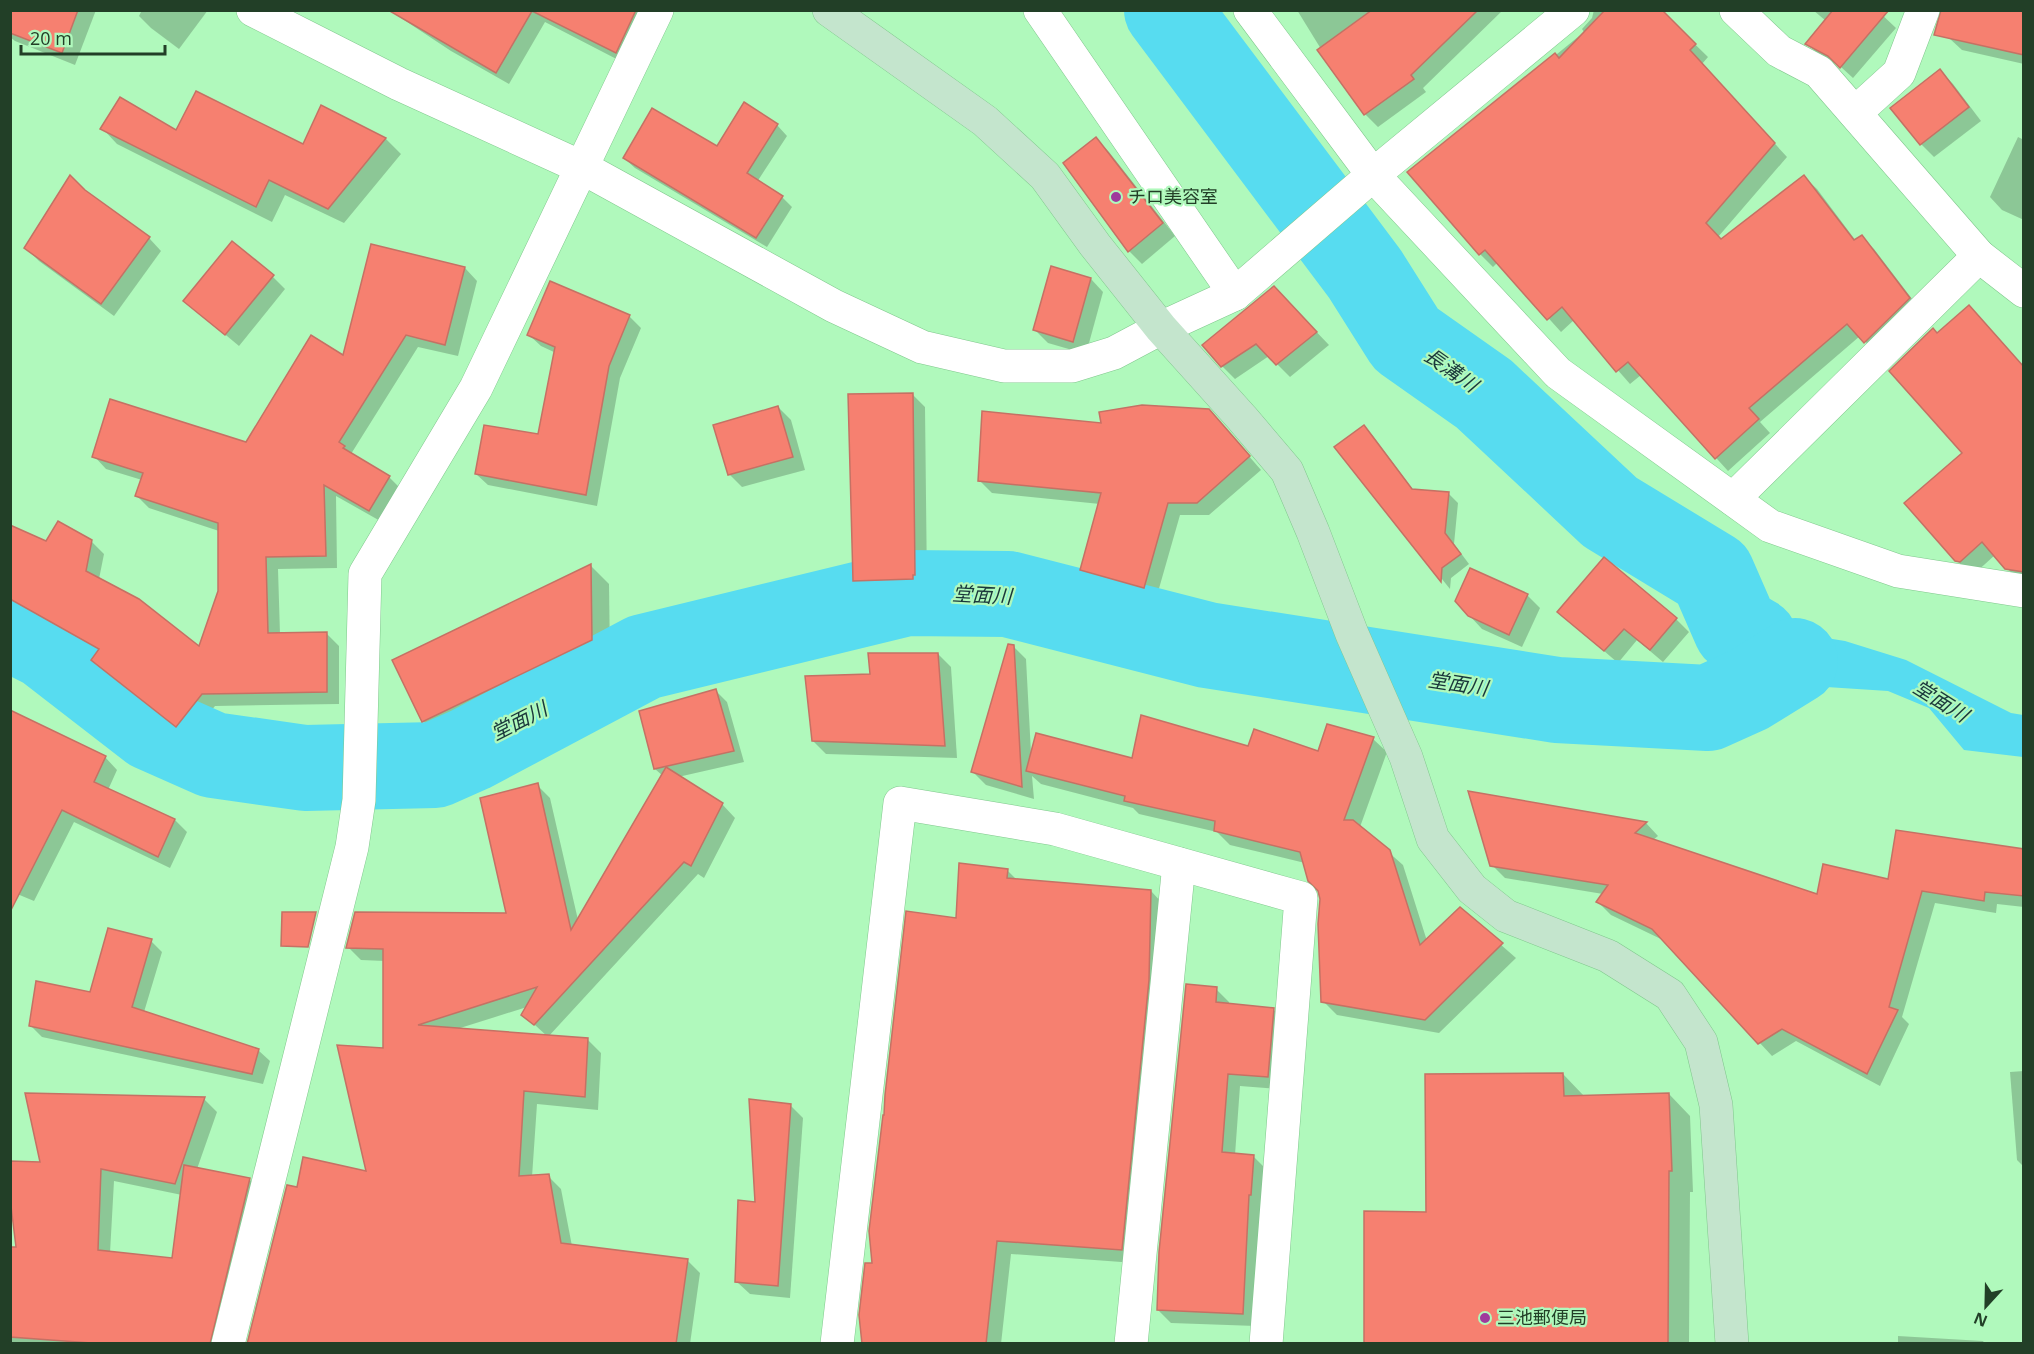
<svg xmlns="http://www.w3.org/2000/svg" width="2034" height="1354" viewBox="0 0 2034 1354" font-family="'Open Sans','Noto Sans JP',sans-serif">
<rect width="100%" height="100%" fill="#b0f9bc"/>
<path fill="#57dcf0" d="M1699 527 1752 567 1745 595 1749 618 1776 630 1845 641 1906 660 2011 713 2023 715V757L1964 750 1929 708 1888 691 1811 686 1769 689 1737 667 1724 639 1698 593 1674 567Z"/>
<g fill="#0003" fill-rule="evenodd">
<path d="M10 10H96L75 65 15 41 10 37Z"/>
<path d="M142 10H208L179 49 151 28 139 16Z"/>
<path d="M389 10H656L628 65 545 22 509 84 451 51Z"/>
<path d="M1297 10H1503L1423 88 1426 92 1378 127 1365 114 1319 50 1321 49Z"/>
<path d="M1594 10H1660L1708 57 1702 64 1787 157 1718 237 1721 241 1804 177 1817 189 1856 241 1861 237 1874 249 1922 312 1878 355 1860 336 1760 422 1770 433 1728 471 1641 375 1630 384 1574 320 1561 332 1498 262 1493 267 1480 254 1409 172 1459 134 1584 32 1582 29 1592 18Z"/>
<path d="M1813 10H1877L1896 28 1853 78 1841 67 1819 55 1807 43 1826 21Z"/>
<path d="M2024 10V64L1962 50 1949 38Z"/>
<path d="M1940 71 1953 84 1981 121 1934 157 1921 144 1893 108Z"/>
<path d="M322 107 386 139 401 154 344 223 285 195 272 222 117 144 102 128 177 132 304 146Z"/>
<path d="M777 125 787 136 757 182 782 197 792 207 767 247 635 168 624 158 717 148Z"/>
<path d="M2018 137 2024 140V220L2002 210 1990 197Z"/>
<path d="M1096 139 1109 152 1175 236 1142 264 1129 251Z"/>
<path d="M149 238 161 251 114 316 39 261 26 248Z"/>
<path d="M465 268 477 281 458 356 418 347 351 454 389 477 401 489 382 522 336 496 337 568 278 569 280 634 326 633 339 646V704L215 706 189 738 105 672 93 660 98 653 10 603V527L47 542 91 541 104 554 99 579 199 648 220 592 219 531 149 508 137 496 142 480 106 469 94 456 247 443 344 357Z"/>
<path d="M273 277 285 289 239 346 185 301Z"/>
<path d="M1091 279 1103 292 1086 354 1048 343 1035 330Z"/>
<path d="M1286 300 1329 345 1290 377 1269 356 1235 379 1222 366Z"/>
<path d="M629 316 641 328 620 378 597 506 488 485 476 474 540 436 556 353 541 346 529 335Z"/>
<path d="M1937 335 2024 367V582L2019 581 1995 555 1974 574 1970 573 1956 560 1964 453Z"/>
<path d="M912 394 925 407 927 587H925V591L867 593 854 580Z"/>
<path d="M778 407 791 420 805 470 742 487 729 474Z"/>
<path d="M1221 424 1261 470 1209 515H1180L1156 599 1094 582 1082 569 1100 504 992 493 979 480 1103 425Z"/>
<path d="M1364 427 1373 436 1414 491 1449 494 1458 503 1454 544 1469 564 1451 578 1450 589 1336 447Z"/>
<path d="M591 566 609 584 610 659 442 740 423 721Z"/>
<path d="M1527 595 1540 608 1522 647 1482 629 1469 615Z"/>
<path d="M1559 612 1676 619 1689 632 1663 662 1637 640 1618 663Z"/>
<path d="M1013 646 1026 659 1031 753 1133 759 1249 748 1319 753 1373 739 1387 752 1360 827 1403 865 1427 941 1460 909 1516 958 1439 1033 1337 1015 1323 1001 1321 899 1320 890 1305 863 1230 845 1217 832 1139 814 1133 808 1041 784 1032 776 1034 799 986 785 973 772Z"/>
<path d="M938 654 951 667 957 758 826 754 813 741 872 676Z"/>
<path d="M716 691 727 702 744 762 678 777 722 804 735 818 704 878 698 874 548 1037 523 1014 527 1007 457 1029 588 1040 601 1053 598 1110 537 1104 532 1177 548 1176 561 1189 572 1246 687 1260 700 1273 690 1344H487L475 1187 464 1186 444 1344H249L288 1187 298 1189 305 1159 368 1173 339 1047 384 1049 385 961 361 960 348 947 356 914 507 915 482 799 537 785 550 798 578 920 663 776 655 769 641 712Z"/>
<path d="M10 712 105 757 117 770 108 790 175 820 187 832 170 868 74 822 34 901 10 891Z"/>
<path d="M1470 792 1646 823 1658 836 1653 840 1818 896 2024 850V907L1997 904 1996 913 1935 903 1902 1017 1909 1024 1880 1086 1796 1041 1772 1056 1665 941 1611 915 1598 902 1603 894 1505 878 1492 865Z"/>
<path d="M1007 870 1017 880 1151 891 1164 905 1135 1263 1011 1254 1001 1344H863L873 1265 958 920Z"/>
<path d="M151 941 162 952 144 1012 258 1050 270 1061 263 1084 42 1037 31 1026 91 994Z"/>
<path d="M1216 989 1229 1002V1005L1273 1009 1286 1022 1280 1089 1240 1086 1235 1155 1253 1156 1266 1169 1256 1326 1171 1323 1158 1310Z"/>
<path d="M2024 1071V1167L2017 1160 2010 1072Z"/>
<path d="M1563 1074 1584 1096 1669 1094 1690 1116 1693 1192H1690L1689 1344H1366Z"/>
<path d="M204 1099 217 1112 197 1169 249 1179 262 1192 224 1344H10V1248L18 1249 42 1163ZM114 1181 182 1195 173 1259 110 1253Z"/>
<path d="M790 1105 803 1118 790 1298 750 1294 737 1282Z"/>
<path d="M1898 1336 1983 1341 1985 1344H1898Z"/>
</g>
<g fill="none" stroke-linecap="round" stroke-linejoin="round">
<g stroke="#57dcf0" stroke-width="86">
<path d="M1167 10 1365 274 1406 339 1484 394 1610 512 1712 574 1736 629 1755 640"/>
<path d="M10 628 46 646 152 728 213 755 305 768 435 765 471 749 644 657 907 593 1008 594 1207 645 1557 700 1708 708 1748 690 1795 661"/>
</g>
</g>
<g fill="#f68070" stroke="#c57164" stroke-width="1.5">
<path d="M10 10H78L62 53 10 33Z"/>
<path d="M388 10H636L616 53 532 11 496 73Z"/>
<path d="M1372 10H1478L1411 75 1414 79 1364 115 1317 50Z"/>
<path d="M1605 10H1662L1696 44 1690 50 1775 143 1706 223 1721 239 1804 175 1854 240 1862 235 1910 298 1864 343 1847 324 1749 408 1759 419 1715 459 1628 362 1616 372 1562 307 1547 320 1485 250 1479 255 1407 172 1555 53 1559 58Z"/>
<path d="M1833 10H1889L1840 68 1828 56 1805 44Z"/>
<path d="M1941 10H2024V55L1934 35Z"/>
<path d="M1940 69 1969 107 1920 145 1890 108Z"/>
<path d="M196 91 303 144 321 105 386 138 328 209 269 180 256 207 100 129 120 97 176 130Z"/>
<path d="M744 102 778 124 747 173 783 196 756 238 623 158 652 108 717 146Z"/>
<path d="M1096 137 1163 223 1128 252 1063 163Z"/>
<path d="M70 175 85 190 150 237 101 304 24 248Z"/>
<path d="M232 241 274 275 225 335 183 301Z"/>
<path d="M371 244 465 267 445 345 406 335 339 442 345 446 343 448 390 476 369 511 324 485 326 556 266 557 268 633 327 632V692L202 694 176 727 91 660 99 649 10 599V525L46 541 58 521 92 540 86 571 139 599 199 646 218 591V523L135 496 143 473 92 457 110 399 246 442 311 335 343 355Z"/>
<path d="M1051 266 1091 278 1073 342 1033 330Z"/>
<path d="M550 281 630 315 609 366 586 495 475 474 484 425 538 434 555 347 527 335Z"/>
<path d="M1274 286 1317 332 1276 365 1256 344 1221 367 1202 345Z"/>
<path d="M1969 305 2024 367V572L2005 569 1982 542 1960 562 1955 561 1904 503 1962 453 1889 371 1933 328 1937 333Z"/>
<path d="M913 393 915 575H913V579L853 581 848 394Z"/>
<path d="M1142 405 1209 409 1250 456 1197 503H1168L1144 588 1080 570 1101 493 978 481 982 411 1101 423 1099 412Z"/>
<path d="M778 406 793 457 728 475 713 425Z"/>
<path d="M1364 425 1412 489 1449 492 1445 533 1461 554 1442 568 1441 582 1334 447Z"/>
<path d="M1604 557 1677 618 1650 650 1624 629 1604 651 1557 612Z"/>
<path d="M591 564 592 640 422 722 392 660Z"/>
<path d="M1470 568 1528 594 1509 635 1468 616 1455 601Z"/>
<path d="M1008 644 1014 645 1022 787 971 772Z"/>
<path d="M868 653H938L945 746 812 741 805 676 870 674Z"/>
<path d="M716 689 734 751 654 769 639 711Z"/>
<path d="M10 710 106 756 94 782 175 819 158 857 62 810 10 912Z"/>
<path d="M1141 715 1248 746 1254 729 1318 751 1327 724 1374 737 1344 820H1353L1390 850 1420 945 1460 907 1503 943 1425 1020 1321 1002 1318 924 1320 899 1318 891 1308 881 1300 852 1214 831 1215 821 1124 801 1125 796 1026 771 1036 733 1132 758Z"/>
<path d="M666 767 723 803 691 866 684 862 534 1025 521 1015 537 987 418 1025 588 1038 585 1097 524 1091 519 1176 549 1174 561 1243 688 1259 676 1344H247L287 1185 297 1187 303 1157 366 1171 337 1045 383 1048V949L346 948 355 912 506 913 480 798 538 783 571 930Z"/>
<path d="M1468 791 1647 822 1635 833 1817 894 1823 864 1888 879 1896 830 2024 849V896L1985 892 1984 901 1922 891 1889 1007 1898 1010 1867 1074 1782 1029 1758 1044 1652 929 1596 902 1608 885 1490 866Z"/>
<path d="M959 863 1008 869 1007 878 1151 890 1149 980 1122 1250 997 1241 986 1344H862L859 1315 865 1263H872L869 1231 883 1115H884L885 1095 906 911 956 918Z"/>
<path d="M282 912H316L308 947 281 946Z"/>
<path d="M108 928 152 939 132 1007 259 1049 252 1074 29 1026 36 981 90 992Z"/>
<path d="M1186 984 1217 987 1216 1002 1274 1008 1268 1077 1228 1074 1222 1152 1254 1155 1251 1195H1249L1243 1314 1157 1310 1159 1252Z"/>
<path d="M1563 1073 1564 1096 1669 1093 1672 1171H1669L1668 1344H1364V1211L1426 1212 1425 1074Z"/>
<path d="M25 1093 205 1097 175 1184 101 1169 98 1250 172 1258 184 1165 250 1178 210 1344H105L10 1337V1247H16L10 1198V1161L40 1162Z"/>
<path d="M749 1099 791 1104 778 1286 735 1282 738 1200 755 1202Z"/>
</g>
<g fill="none" stroke-linecap="round" stroke-linejoin="round">
<defs>
<g id="street">
<path d="M253 10 399 84 583 168 834 306 922 347 1004 366H1072L1114 353 1161 328 1235 294 1373 175 1573 10"/>
<path d="M1040 10 1235 294"/>
<path d="M1250 10 1373 175 1558 373 1770 526 1898 571 2024 591"/>
<path d="M1736 10 1779 51 1819 72 1979 256 2024 291"/>
<path d="M1855 113 1899 73 1923 10"/>
<path d="M1733 499 1979 256"/>
<path d="M228 1344 352 847 359 800 365 574 476 388 657 10"/>
<path d="M837 1344 900 803 1055 829 1301 898 1266 1344"/>
<path d="M1131 1344 1179 864"/>
</g>
<path id="secondary" d="M829 10 985 121 1045 176 1095 245 1161 328 1242 418 1287 471 1313 532 1352 634 1406 757 1433 839 1472 889 1506 916 1608 956 1670 995 1701 1042 1716 1105 1732 1344"/>
</defs>
<use href="#street" stroke="#80c78d" stroke-width="34"/>
<use href="#secondary" stroke="#80c78d" stroke-width="34"/>
<use href="#street" stroke="#fff" stroke-width="33"/>
<use href="#secondary" stroke="#c4e5cd" stroke-width="33"/>
</g>
<g fill="#9f399c" stroke="#b0f9bc" stroke-width="2">
<circle cx="1116" cy="197" r="6"/>
<circle cx="1485" cy="1318" r="6"/>
</g>
<g text-anchor="middle" stroke-width="4.5" stroke-linejoin="round" paint-order="stroke">
<g font-size="18" fill="#223f27" stroke="#b0f9bc" text-anchor="start">
<text x="1128" y="203">チロ美容室</text>
<text x="1497" y="1324">三池郵便局</text>
</g>
<g font-size="20" font-style="italic" fill="#1a373b" stroke="#b0f9bc">
<text transform="translate(1451 370) rotate(35)" y="7">長溝川</text>
<text transform="translate(982 595) rotate(3)" y="7">堂面川</text>
<text transform="translate(1458 684) rotate(9)" y="7">堂面川</text>
<text transform="translate(1941 701) rotate(32)" y="7">堂面川</text>
<text transform="translate(519 721) rotate(-27)" y="7">堂面川</text>
</g>
</g>
<rect width="2034" height="1354" fill="none" stroke="#223f27" stroke-width="24"/>
<g transform="translate(1986 1306) rotate(202)" stroke="#b0f9bc" stroke-width="4.5" paint-order="stroke">
<path d="M0-4.5L10 22L0 15L-10 22Z" fill="#223f27"/>
<text y="-9" font-size="16" font-weight="bold" text-anchor="middle" fill="#223f27">N</text>
</g>
<path d="M21 45v9h144v-9" fill="none" stroke="#223f27" stroke-width="3"/>
<text x="30" y="45" font-size="18" fill="#223f27" stroke="#b0f9bc" stroke-width="4.5" paint-order="stroke">20 m</text>
</svg>
